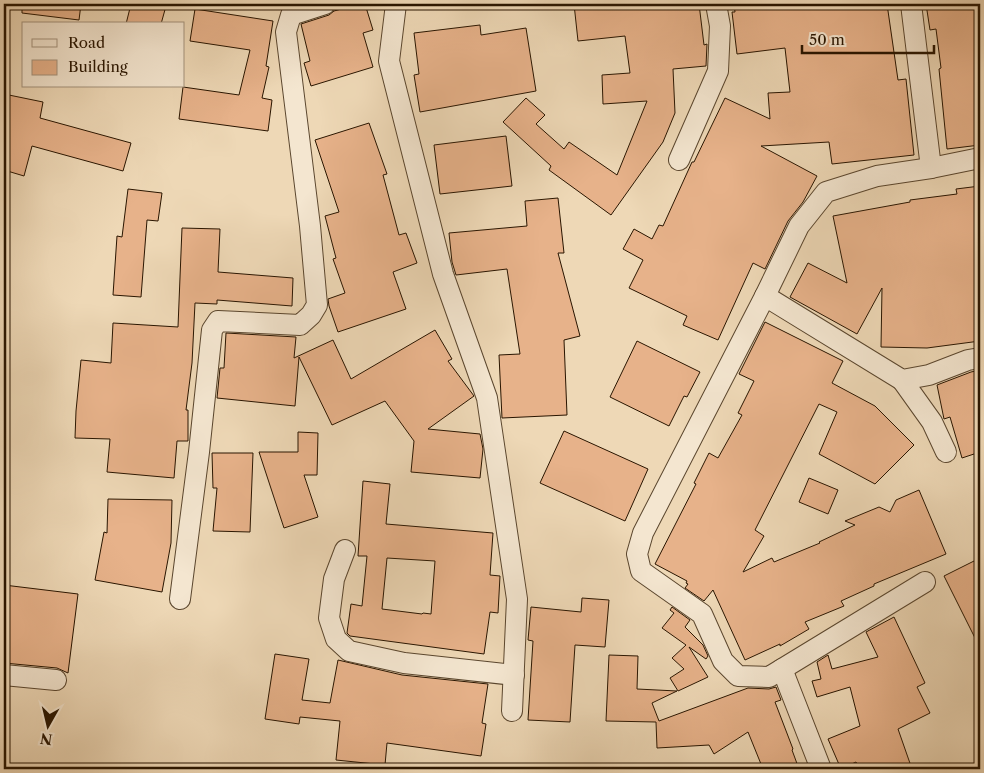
<svg xmlns="http://www.w3.org/2000/svg" width="984" height="773" viewBox="0 0 984 773" font-family="'Libre Caslon Text',serif">
<rect width="100%" height="100%" fill="#eed8b6"/>
<filter id="stains"><feTurbulence type="fractalNoise" baseFrequency=".004" numOctaves="4"/><feColorMatrix values="0 0 0 0 .2 0 0 0 0 .09 0 0 0 0 .02 0 0 0 .5 -.17"/></filter>
<radialGradient id="worn" r=".72"><stop offset=".6" stop-color="#630" stop-opacity="0"/><stop offset="1" stop-color="#630" stop-opacity=".3"/></radialGradient>
<g fill="#e7b28a" stroke="#291500" fill-rule="evenodd">
<path d="M22 4H81L79 20 22 13Z"/>
<path d="M131 4H156L166 6 161 24H126Z"/>
<path d="M360 4H365L373 30 363 33 373 67 311 86 304 63 310 61 301 24 329 15 334 11Z"/>
<path d="M574 4H616V7L643 4H699L704 45 707 44 706 66 673 69 675 113 663 142 611 215 549 170 551 166 503 122 526 98 545 115 536 124 564 149 569 142 617 175 647 101 603 104 602 75 630 73 625 36 578 41Z"/>
<path d="M734 4H887L898 80 906 79 914 155 832 164 829 142 761 146 817 176 803 202 788 221 765 269 753 263 718 340 683 325 687 316 629 288 643 260 623 249 634 229 652 239 659 225 663 226 692 162H694L725 98 770 119 768 93 790 92 785 48 737 54 732 12H735Z"/>
<path d="M926 4H980V145L947 149 939 69 941 68 936 29 930 30Z"/>
<path d="M195 9 273 21 266 66 269 67 262 98 272 100 268 131 179 119 183 87 239 95 250 50 190 41Z"/>
<path d="M480 25 481 35 526 28 536 91 420 112 414 75 419 74 414 33Z"/>
<path d="M4 94 43 102 40 118 131 143 123 171 32 146 24 176 4 170Z"/>
<path d="M369 123 387 174 383 175 399 235 406 233 417 263 393 272 406 309 338 332 329 306 328 299 345 293 333 259 336 258 325 216 339 212 315 140Z"/>
<path d="M506 136 512 186 440 194 434 145Z"/>
<path d="M980 186V341L927 348 881 347 882 288 857 334 790 297 808 263 847 283 833 216 910 202V200L957 194 956 189Z"/>
<path d="M128 189 162 193 158 221 147 220 141 297 113 295 117 236 122 237Z"/>
<path d="M558 198 564 253H558L580 336 564 340 567 415 502 418 499 355 520 354 507 269 456 275 452 262 449 233 527 226 525 201Z"/>
<path d="M182 228 220 229 218 272 293 278 292 306 217 300V304L195 303 192 363 186 410H188V441H177L174 478 107 472 110 439 75 438 76 411 81 360 111 363 113 323 178 327Z"/>
<path d="M765 322 843 361 832 383 875 406 914 445 875 484 819 454 837 412 819 404 755 530 764 536 743 572 772 558 774 562 820 543 819 542 855 525 845 521 879 507 890 512 896 500 919 490 946 554 874 584V586L841 601 844 606 805 622 809 629 780 646V644L745 660 713 590 704 601 685 588 688 584 686 583 687 581 655 564 696 484 694 483 709 453 718 458 742 415 738 413 754 381 739 374Z"/>
<path d="M435 330 452 359 448 361 474 396 428 429 480 434 483 449 480 478 411 472 414 441 385 401 332 425 299 357 295 406 217 398 220 368H224L226 333 296 337 294 358 333 340 351 379Z"/>
<path d="M637 341 700 372 687 397 684 396 669 426 610 397Z"/>
<path d="M980 370V452L962 458 950 417 944 419 937 385 971 372Z"/>
<path d="M564 431 648 469 625 521 540 483Z"/>
<path d="M298 432 318 433 317 475H304L318 517 284 528 259 452H298Z"/>
<path d="M212 453H253L250 532 213 531 217 488H213Z"/>
<path d="M809 478 838 490 828 514 799 502Z"/>
<path d="M363 481 390 484 386 524 493 533 490 575 500 576 498 613 490 612 484 654 350 636 347 633 351 604 362 606 367 556H358ZM387 558 435 561 431 614 423 613 422 614 382 609Z"/>
<path d="M108 499 172 500 171 543 162 592 95 580 104 532 107 533Z"/>
<path d="M974 561 980 575V648L944 576Z"/>
<path d="M4 585 78 594 68 673 57 668 4 663Z"/>
<path d="M582 598 609 600 605 647 575 645 570 722 528 720 533 641 528 640 531 607 581 612Z"/>
<path d="M672 607 690 620 685 627 703 645 708 656 706 659 689 647 708 677 678 691 670 678 684 669 672 658 686 645 662 628 674 613 670 610Z"/>
<path d="M894 617 925 683 917 687 930 713 898 729 912 769H860L856 762 841 769 828 739 860 726 850 687 817 697 812 681 821 679 817 662 828 655 832 669 878 657 866 632Z"/>
<path d="M275 654 309 659 302 700 330 703 338 660 402 675 488 684 482 723 486 724 481 756 387 743 385 765 336 760 340 721 300 717 299 724 265 719Z"/>
<path d="M609 655 638 656 637 689 677 691 652 703 659 721 748 688 769 689 776 687 781 700 775 702 793 749 792 750 799 769H763L748 732 714 754 709 745 657 748 656 722 606 721Z"/>
</g>
<g fill="none" stroke-linecap="round" stroke-linejoin="round">
<defs>
<g id="minor">
<path d="M396 4 389 61 443 274 487 398 517 599 512 711"/>
<path d="M911 4 931 168"/>
<path d="M679 160 718 71 720 26 716 4"/>
<path d="M765 296 902 380 929 375 968 360 980 358"/>
<path d="M902 380 932 422 946 452"/>
<path d="M345 550 334 579 329 618 336 639 349 651 404 663 514 675"/>
<path d="M925 582 769 677 738 676 723 661 702 614 641 571 637 554 643 533 765 296 799 226 826 192 877 176 931 168 980 158"/>
<path d="M180 599 199 452 212 330 218 321 300 325 311 315 317 305 310 226 286 32 291 15 325 4"/>
<path d="M782 669 821 769"/>
<path d="M4 675 56 680"/>
</g>
</defs>
<use href="#minor" stroke="#5a462e" stroke-width="22"/>
<use href="#minor" stroke="#f4e6d0" stroke-width="20"/>
</g>
<rect width="984" height="773" fill="none" stroke="#eed8b6" stroke-width="20"/>
<rect x="5" y="5" width="974" height="763" fill="none" stroke="#291500" stroke-width="2.5"/>
<rect x="10" y="10" width="964" height="753" fill="none" stroke="#291500"/>
<rect x="22" y="22" width="162" height="65" fill="#f4e6d0" stroke="#a3927d"/>
<rect x="32" y="39" width="25" height="8" fill="#f4e6d0" stroke="#a3927d"/>
<text x="68" y="48" font-size="15" fill="#291500">Road</text>
<rect x="32" y="60" width="25" height="15" fill="#e7b28a" stroke="#a3927d"/>
<text x="68" y="72" font-size="15" fill="#291500">Building</text>
<g transform="translate(48 726) rotate(188)" stroke="#f4e6d0" stroke-width="4" paint-order="stroke">
<path d="M0-4L9 19L0 12L-9 19Z" fill="#291500"/>
<text y="-8" font-size="14" font-weight="bold" text-anchor="middle" fill="#291500">N</text>
</g>
<path d="M802 45v8h132v-8" fill="none" stroke="#291500" stroke-width="2.5"/>
<text x="809" y="45" font-size="15" fill="#291500" stroke="#f4e6d0" stroke-width="4" paint-order="stroke">50 m</text>
<rect width="100%" height="100%" filter="url(#stains)"/>
<rect width="100%" height="100%" fill="url(#worn)"/>
</svg>
